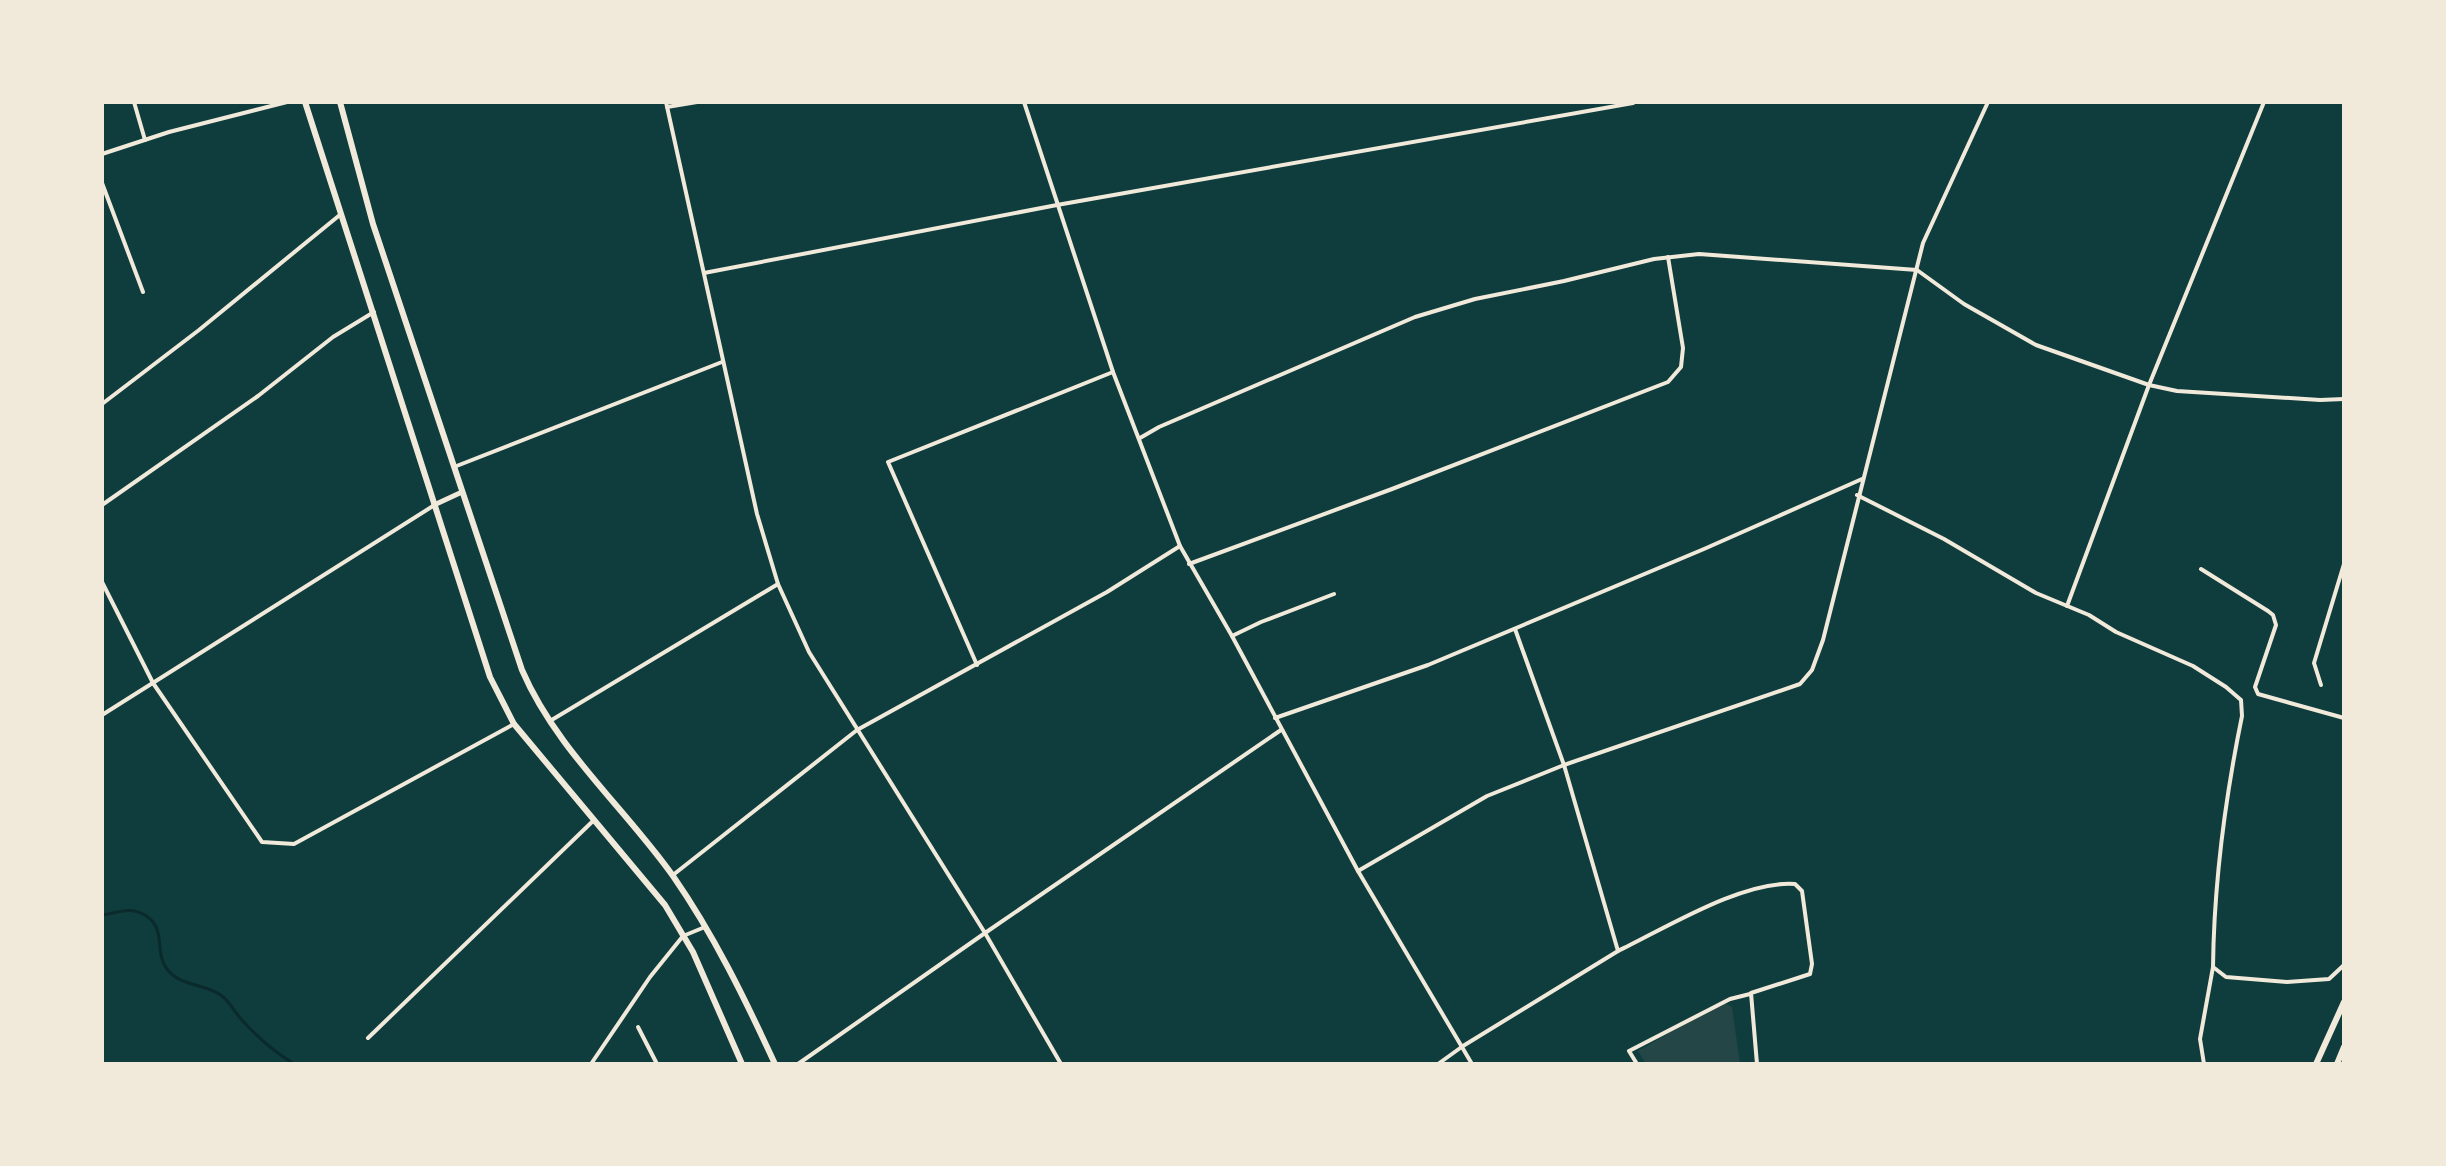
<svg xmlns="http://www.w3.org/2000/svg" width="2446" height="1166" viewBox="0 0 2446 1166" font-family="Overpass,sans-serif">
<rect width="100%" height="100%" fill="#0f3d3e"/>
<path fill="#244646" d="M1723 1002 1732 1007 1740 1064H1646L1638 1051Z"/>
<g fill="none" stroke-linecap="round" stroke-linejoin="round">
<path stroke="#0a2a2b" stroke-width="3" d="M102 915C120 912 133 905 149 918 165 930 155 954 167 969 180 987 205 983 222 996 230 1002 235 1013 242 1020 257 1037 275 1052 294 1064"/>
<g stroke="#f1e9da" stroke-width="4">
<path d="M134 102 145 140"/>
<path d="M666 102 757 514 778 584 809 652 985 933 798 1064"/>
<path d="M1024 102 1113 372 1180 546 1232 636 1358 871 1472 1064"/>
<path d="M667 107 697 102"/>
<path d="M102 154 169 132 287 102"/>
<path d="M102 183 143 292"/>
<path d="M704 273 1057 205 1633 103"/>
<path d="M102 404 199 330 341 214"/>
<path d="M1140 438 1159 427 1415 317 1475 299 1564 281 1654 259 1699 254 1917 270 1964 304 2036 345 2149 385 2177 391 2320 400 2344 399"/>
<path d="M454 467 722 362"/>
<path d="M1857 495 1944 539 2036 593 2089 615 2116 632 2193 666 2226 687 2241 700 2242 716C2225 799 2214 882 2213 967L2226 977 2287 982 2329 979 2344 965"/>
<path d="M102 505 258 396 333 337 374 312"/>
<path d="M1189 564 1392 489 1668 382 1681 367 1683 348 1668 257"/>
<path d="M2201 569 2268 611 2273 615 2276 625 2255 687 2258 694 2344 718"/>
<path d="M102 582 153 683 262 842 294 844 514 724"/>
<path d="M2067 606 2149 385 2264 102"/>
<path d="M1232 636 1261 622 1334 594"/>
<path d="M977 665 888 462 1113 372"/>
<path d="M2321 685 2314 663 2344 564"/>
<path d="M102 715 433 506"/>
<path d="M1275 718 1428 665 1704 549 1862 479"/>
<path d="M550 721 778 584"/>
<path d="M1358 871 1487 796 1564 765 1800 684 1812 670 1823 640 1923 243 1988 102"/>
<path d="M673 875 857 730 1107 592 1180 546"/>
<path d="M1618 951C1666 928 1743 880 1795 884L1802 891 1812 964 1810 974 1751 993 1757 1064"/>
<path d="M638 1027 657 1064"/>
<path d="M368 1038 594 820"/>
<path d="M591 1064 650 977 683 936 705 927"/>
<path d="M1061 1064 985 933 1281 730"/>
<path d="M1438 1064 1463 1046 1618 951 1564 765 1515 629"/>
<path d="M1637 1064 1629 1051 1730 999 1750 994"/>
<path d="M2204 1064 2200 1039 2213 967"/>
</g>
<path stroke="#f1e9da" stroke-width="5" d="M434 505 462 492"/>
<g stroke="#f1e9da" stroke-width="6">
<path d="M305 102C367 294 427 486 490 677L514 724 665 905 693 952 742 1064"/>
<path d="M340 102 373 224 522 670C556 749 624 807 673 876 714 935 745 999 775 1064"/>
<path d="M2316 1064 2344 1002"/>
<path d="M2337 1064 2344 1047"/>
</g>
</g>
<rect width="2446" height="1166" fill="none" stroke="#f1e9da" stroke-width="208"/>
</svg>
